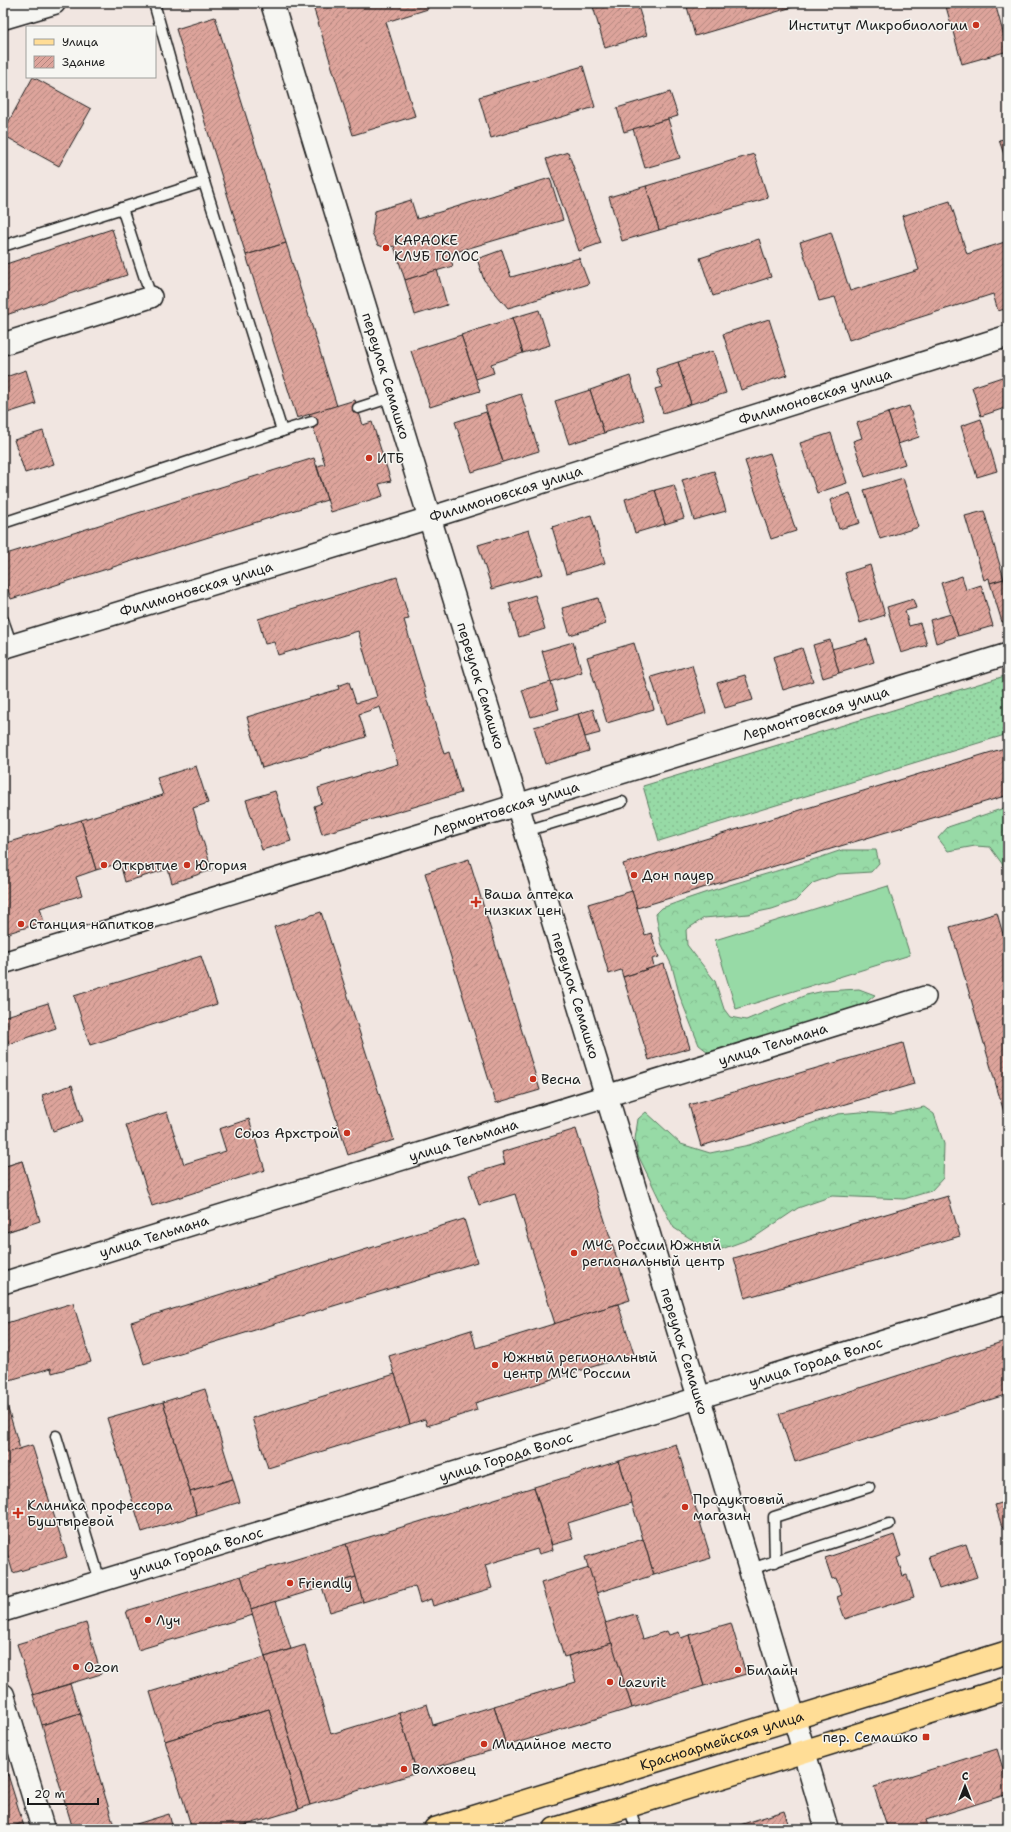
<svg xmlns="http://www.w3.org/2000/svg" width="1011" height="1832" viewBox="0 0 1011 1832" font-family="'Shantell Sans',sans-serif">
<defs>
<pattern id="grass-dots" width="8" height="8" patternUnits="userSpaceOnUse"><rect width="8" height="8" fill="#97daa6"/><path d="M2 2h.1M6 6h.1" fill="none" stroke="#82ba8e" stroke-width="1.8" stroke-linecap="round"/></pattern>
<pattern id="forest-crowns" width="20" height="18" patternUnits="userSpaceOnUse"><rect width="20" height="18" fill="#97daa6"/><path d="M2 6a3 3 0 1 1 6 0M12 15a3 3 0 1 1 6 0" fill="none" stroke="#82ba8e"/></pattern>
<pattern id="building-hatch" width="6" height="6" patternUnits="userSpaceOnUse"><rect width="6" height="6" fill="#dda49b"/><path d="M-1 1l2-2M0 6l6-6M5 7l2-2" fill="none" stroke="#b2857e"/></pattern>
</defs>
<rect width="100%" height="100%" fill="#f1e6e1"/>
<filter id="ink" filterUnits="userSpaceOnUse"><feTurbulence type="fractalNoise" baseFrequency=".025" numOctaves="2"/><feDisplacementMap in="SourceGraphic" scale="8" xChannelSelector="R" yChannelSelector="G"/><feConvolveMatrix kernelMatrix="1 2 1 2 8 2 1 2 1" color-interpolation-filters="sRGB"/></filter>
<g filter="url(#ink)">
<path fill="url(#grass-dots)" stroke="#5a7b61" d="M1008 675V734L659 841 643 786Z"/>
<g fill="url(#forest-crowns)" stroke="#5a7b61">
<path d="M1004 808H1008V872L990 847 975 846 948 851 938 838 948 827Z"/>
<path d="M842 850H876L879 863 871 872 838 874 813 883 795 901 772 909 748 914 704 918 686 930 687 945 715 981 724 1009 730 1017 746 1020 806 995 824 991 859 989 875 995 862 1006 712 1055 699 1045 680 997 672 966 661 943 656 914 662 908C721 885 783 871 842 850Z"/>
<path d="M924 1107 934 1114 944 1144 943 1178 931 1191 904 1199 832 1196 798 1208 755 1237 719 1250 702 1246 674 1228 667 1215 638 1155 635 1139 638 1119 646 1112 681 1144 710 1153 749 1145 838 1114 860 1112 891 1114Z"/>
</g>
<path fill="#97daa6" stroke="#5a7b61" d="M888 886 910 955 736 1009 715 940Z"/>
<g fill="url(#building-hatch)" stroke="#1c1c1c">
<path d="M312 3H426L428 9 386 22 415 116 353 135Z"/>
<path d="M592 3H637L647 35 605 48Z"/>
<path d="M686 3H806L695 36Z"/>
<path d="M945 3H995L1008 51 962 64Z"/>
<path d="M215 17 286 243 246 255 176 29Z"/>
<path d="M583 66 595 107 491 138 479 97Z"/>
<path d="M33 77 91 109 59 166 3 135V132Z"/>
<path d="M670 92 678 116 624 132 617 108Z"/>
<path d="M668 119 680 158 645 168 633 129Z"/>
<path d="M1008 138V166L999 140Z"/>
<path d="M568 152 601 243 579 251 546 159Z"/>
<path d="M754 154 768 198 659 230 646 186Z"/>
<path d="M550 178 563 220 449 254 453 266 405 280 394 246 386 248 378 245 372 233 375 211 411 200 417 219Z"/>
<path d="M646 186 659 230 622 241 609 197Z"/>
<path d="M950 201 967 254 1008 241V308L998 311 993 294 849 340 835 297 819 301 800 242 831 232 850 291 919 270 902 216Z"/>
<path d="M112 229 127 275 3 316V265Z"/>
<path d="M759 239 771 277 713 296 700 258Z"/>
<path d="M286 243 337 406 297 418 246 255Z"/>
<path d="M502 250 511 277 579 258 589 284 508 308 484 280 477 259Z"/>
<path d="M437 270 447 305 415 315 405 280Z"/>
<path d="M539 310 550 345 523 353 512 318Z"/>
<path d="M512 318 523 353 491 364 494 373 476 379 461 335Z"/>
<path d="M769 319 787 375 741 390 723 334Z"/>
<path d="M461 335 480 391 430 407 411 351Z"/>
<path d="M713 351 726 393 691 404 678 362Z"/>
<path d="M678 362 691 404 663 413 655 389 662 387 656 369Z"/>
<path d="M26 370 36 404 7 413 3 399V378Z"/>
<path d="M630 376 644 420 604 433 590 390Z"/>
<path d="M1005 376 1008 386V407L981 416 972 387Z"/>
<path d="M590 390 604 433 569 444 555 401Z"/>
<path d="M521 394 539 451 503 462 485 406Z"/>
<path d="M355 400 363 425 372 422 391 481 379 484 383 496 331 512 317 466 325 464 309 414Z"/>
<path d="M909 406 919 437 898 444 888 413Z"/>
<path d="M486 412 503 462 472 472 455 422Z"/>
<path d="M888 413 905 464 865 477 853 441 862 438 857 423Z"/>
<path d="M981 419 997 471 977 477 961 426Z"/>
<path d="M43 431 54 464 25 473 14 440Z"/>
<path d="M831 433 847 483 817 493 800 443Z"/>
<path d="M770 453 796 531 771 539 745 461Z"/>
<path d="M314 458 327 500 11 599 3 574V555Z"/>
<path d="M714 471 726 511 694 520 682 480Z"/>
<path d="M903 478 919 527 880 539 864 490Z"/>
<path d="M674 485 684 518 665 524 655 490Z"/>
<path d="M655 490 665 524 635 533 625 499Z"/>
<path d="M850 493 860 523 839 529 830 500Z"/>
<path d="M984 511 1004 579 990 583 989 578 984 580 965 516Z"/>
<path d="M591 515 605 563 566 574 552 527Z"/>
<path d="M529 530 543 574 492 589 478 545Z"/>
<path d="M870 565 885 615 860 623 845 573Z"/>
<path d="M962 576 966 590 981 585 993 626 958 636 941 583Z"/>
<path d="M397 577 409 619 404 620 444 754 449 752 461 793 322 834 314 806 322 803 318 788 398 764 380 707 359 714 366 737 262 768 247 717 339 689 338 686 349 682 356 703 377 697 358 631 278 655 274 642 265 644 258 619Z"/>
<path d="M1008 578V591L1004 579Z"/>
<path d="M1004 579 1008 591V620L1002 622 990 583Z"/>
<path d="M535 595 545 629 519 637 509 603Z"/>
<path d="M598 598 606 624 570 635 562 608Z"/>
<path d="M913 599 916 608 905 611 909 626 920 623 927 645 901 653 887 607Z"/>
<path d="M951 614 958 636 936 643 930 620Z"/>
<path d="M867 639 874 662 839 673 832 649Z"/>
<path d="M830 640 839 673 823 678 813 645Z"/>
<path d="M573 642 582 672 551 682 542 651Z"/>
<path d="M634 643 654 709 607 723 587 657Z"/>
<path d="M802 648 813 681 783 690 773 657Z"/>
<path d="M692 665 706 713 666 725 651 677Z"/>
<path d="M745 675 753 700 725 708 717 683Z"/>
<path d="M551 682 559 709 531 717 522 690Z"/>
<path d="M593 709 600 733 585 737 578 714Z"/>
<path d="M578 714 589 751 545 764 534 727Z"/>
<path d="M1008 747V795L637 908 623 864Z"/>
<path d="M196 766 208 803 193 808 212 870 172 883 168 869 125 882 120 863 96 870 81 820 163 795 157 778Z"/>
<path d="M275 791 291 841 262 850 246 800Z"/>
<path d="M81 820 96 870 76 877 82 895 40 908 44 922 5 934 3 927V834L6 843Z"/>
<path d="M469 859 540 1090 496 1103 425 873Z"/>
<path d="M632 891 645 935 651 933 659 957 652 959 654 967 623 977 621 970 609 974 588 904Z"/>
<path d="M321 912 394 1140 348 1155 274 927Z"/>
<path d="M997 913 1008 952V1126L950 927Z"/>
<path d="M201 956 217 1004 90 1045 74 996Z"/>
<path d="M664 964 690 1048 649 1060 623 977Z"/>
<path d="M48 1003 56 1028 9 1044 3 1026V1017Z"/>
<path d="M903 1043 914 1084 701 1146 689 1105Z"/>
<path d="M72 1085 83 1121 53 1131 42 1095Z"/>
<path d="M167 1112 184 1164 226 1151 219 1129 249 1119 265 1170 152 1206 126 1125Z"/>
<path d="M576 1129 630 1300 555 1324 515 1194 479 1205 469 1175 505 1164 502 1152Z"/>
<path d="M22 1161 35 1205 23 1209 28 1225 3 1233V1167Z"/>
<path d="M22 1161 40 1221 3 1233V1167Z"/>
<path d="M948 1196 960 1236 745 1298 734 1258Z"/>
<path d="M464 1219 477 1262 144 1364 131 1322Z"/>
<path d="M73 1303 91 1362 52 1373 51 1368 3 1382V1324Z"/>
<path d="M618 1304 634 1354 475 1403 477 1410 427 1426 425 1419 410 1424 389 1356 471 1330 476 1348Z"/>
<path d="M1008 1340V1394L795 1462 779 1414Z"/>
<path d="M395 1374 410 1424 268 1468 252 1418Z"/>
<path d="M205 1389 233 1479 190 1492 163 1402Z"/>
<path d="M3 1392 20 1449 3 1454Z"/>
<path d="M163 1402 197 1515 142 1532 107 1418Z"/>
<path d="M676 1444 711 1558 654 1575 619 1461Z"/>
<path d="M32 1445 67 1557 13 1573 3 1539V1454Z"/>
<path d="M619 1461 632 1503 568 1523 573 1539 552 1545 534 1487Z"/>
<path d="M233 1479 240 1502 197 1515 190 1492Z"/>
<path d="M534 1487 553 1550 539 1554 537 1549 485 1565 492 1588 433 1606 431 1599 420 1603 415 1586 363 1602 346 1544Z"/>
<path d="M1008 1501V1530L1006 1525 1002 1527 995 1505Z"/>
<path d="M894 1535 901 1556 897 1558 903 1576 907 1575 914 1597 845 1619 837 1597 842 1595 836 1578 832 1579 825 1558Z"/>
<path d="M643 1539 654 1575 596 1593 585 1557Z"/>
<path d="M346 1544 356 1577 251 1609 241 1576Z"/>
<path d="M966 1544 977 1577 939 1589 928 1556Z"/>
<path d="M589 1568 612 1643 564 1657 541 1583Z"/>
<path d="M241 1576 253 1615 138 1650 126 1611Z"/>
<path d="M356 1577 363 1602 330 1612 322 1587Z"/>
<path d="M276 1601 291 1649 265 1657 251 1609Z"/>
<path d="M635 1614 643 1639 667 1631 669 1635 679 1632 681 1638 689 1635 704 1686 632 1708 605 1623Z"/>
<path d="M86 1623 101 1674 33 1695 17 1644Z"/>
<path d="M731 1623 746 1674 704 1686 689 1635Z"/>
<path d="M612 1643 632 1708 506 1746 494 1706 576 1682 568 1656Z"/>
<path d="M305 1645 331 1734 399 1713 417 1773 310 1805 265 1657Z"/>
<path d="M265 1657 310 1805 299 1809 269 1709 165 1741 150 1692Z"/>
<path d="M70 1684 80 1713 42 1725 33 1695Z"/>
<path d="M427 1704 433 1725 494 1706 506 1746 417 1773 399 1713Z"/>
<path d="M269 1709 299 1809 233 1829H192L165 1741Z"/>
<path d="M80 1713 115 1829H73L42 1725Z"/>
<path d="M997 1749 1008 1785V1794L926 1820 929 1829H888L874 1787Z"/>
<path d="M3 1759 8 1775 3 1776Z"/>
<path d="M8 1775 23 1823 3 1829V1776Z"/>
<path d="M784 1811 790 1829H727Z"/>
<path d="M169 1814 173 1829H120Z"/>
<path d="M23 1823 25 1829H6Z"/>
<path d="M1008 1823V1829H988Z"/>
</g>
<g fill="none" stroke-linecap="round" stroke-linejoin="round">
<defs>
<g id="lane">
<path d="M122 208 151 297"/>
<path d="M3 246 204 182 154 3"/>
<path d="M358 408 392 397"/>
<path d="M282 431 312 422"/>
<path d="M3 523 282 431 204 182"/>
<path d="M3 620 12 646"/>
<path d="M526 831 622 802"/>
<path d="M56 1436 100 1581"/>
<path d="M775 1562 774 1517 869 1487"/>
<path d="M751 1569 889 1524"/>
<path d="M629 1806 636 1829"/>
</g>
<g id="street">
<path d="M3 344 151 297"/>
<path id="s1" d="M3 648 429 518 1008 336"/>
<path id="s2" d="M3 963 1008 654"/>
<path id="s3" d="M3 1283 925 997"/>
<path id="s4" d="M3 1611 1008 1303"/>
</g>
<g id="secondary">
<path id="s5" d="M272 3 699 1398 827 1829"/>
<path d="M3 18 54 3"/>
<path d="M3 1695 43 1829"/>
</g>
<g id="primary">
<path id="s6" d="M435 1829 1008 1652"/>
<path d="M555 1829 1008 1688"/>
</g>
</defs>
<use href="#lane" stroke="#1c1c1c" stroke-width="13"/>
<use href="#street" stroke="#1c1c1c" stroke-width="24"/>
<use href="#secondary" stroke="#1c1c1c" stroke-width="25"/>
<use href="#primary" stroke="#1c1c1c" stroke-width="25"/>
<use href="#lane" stroke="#f6f6f2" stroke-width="10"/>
<use href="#street" stroke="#f6f6f2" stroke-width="21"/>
<use href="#secondary" stroke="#f6f6f2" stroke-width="22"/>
<use href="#primary" stroke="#ffdd96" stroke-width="22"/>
</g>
</g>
<g fill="#c8321e" stroke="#f6f6f2" stroke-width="1.5">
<circle cx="976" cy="25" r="4"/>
<circle cx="386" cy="248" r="4"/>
<circle cx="369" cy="458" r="4"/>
<circle cx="104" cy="865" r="4"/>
<circle cx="187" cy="865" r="4"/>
<circle cx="634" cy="875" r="4"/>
<path d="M474 896h4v4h4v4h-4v4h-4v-4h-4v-4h4z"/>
<circle cx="21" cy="924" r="4"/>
<circle cx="533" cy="1079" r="4"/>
<circle cx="347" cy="1133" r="4"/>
<circle cx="574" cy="1253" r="4"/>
<circle cx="495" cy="1365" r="4"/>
<circle cx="685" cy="1507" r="4"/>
<path d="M16 1507h4v4h4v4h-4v4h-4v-4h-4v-4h4z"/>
<circle cx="290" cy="1583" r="4"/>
<circle cx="148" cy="1620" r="4"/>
<circle cx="76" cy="1667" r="4"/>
<circle cx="738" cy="1670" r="4"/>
<circle cx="610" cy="1682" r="4"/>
<rect x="922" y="1733" width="8" height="8" rx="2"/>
<circle cx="484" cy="1744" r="4"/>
<circle cx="404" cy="1769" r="4"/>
</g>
<g text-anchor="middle" stroke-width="3" stroke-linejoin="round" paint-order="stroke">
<g font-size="14" fill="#1c1c1c" stroke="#f6f6f2" text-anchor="start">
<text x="968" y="30" text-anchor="end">Институт Микробиологии</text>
<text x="394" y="245">КАРАОКЕ<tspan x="394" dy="16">КЛУБ ГОЛОС</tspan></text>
<text x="377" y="463">ИТБ</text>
<text x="112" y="870">Открытие</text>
<text x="195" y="870">Югория</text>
<text x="642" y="880">Дон пауер</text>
<text x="484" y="899">Ваша аптека<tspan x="484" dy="16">низких цен</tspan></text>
<text x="29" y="929">Станция напитков</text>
<text x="541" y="1084">Весна</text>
<text x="339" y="1138" text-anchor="end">Союз Архстрой</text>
<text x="582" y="1250">МЧС России Южный<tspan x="582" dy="16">региональный центр</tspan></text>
<text x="503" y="1362">Южный региональный<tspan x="503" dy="16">центр МЧС России</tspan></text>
<text x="693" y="1504">Продуктовый<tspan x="693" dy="16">магазин</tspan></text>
<text x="27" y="1510">Клиника профессора<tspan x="27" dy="16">Буштыревой</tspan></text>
<text x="298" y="1588">Friendly</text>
<text x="156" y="1625">Луч</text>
<text x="84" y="1672">Ozon</text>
<text x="746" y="1675">Билайн</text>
<text x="618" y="1687">Lazurit</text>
<text x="918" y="1742" text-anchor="end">пер. Семашко</text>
<text x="492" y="1749">Мидийное место</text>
<text x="412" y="1774">Волховец</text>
</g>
<g font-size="14" fill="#1c1c1c" stroke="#f6f6f2">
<text dy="5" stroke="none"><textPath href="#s5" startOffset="390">переулок Семашко</textPath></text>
<text dy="5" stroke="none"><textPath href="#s1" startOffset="850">Филимоновская улица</textPath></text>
<text dy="5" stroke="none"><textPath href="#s1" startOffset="526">Филимоновская улица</textPath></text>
<text dy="5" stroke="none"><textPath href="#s1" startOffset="202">Филимоновская улица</textPath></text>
<text dy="5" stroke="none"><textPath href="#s5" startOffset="714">переулок Семашко</textPath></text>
<text dy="5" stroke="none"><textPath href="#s2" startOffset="850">Лермонтовская улица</textPath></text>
<text dy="5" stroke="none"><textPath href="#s2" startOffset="526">Лермонтовская улица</textPath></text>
<text dy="5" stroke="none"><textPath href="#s5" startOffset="1038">переулок Семашко</textPath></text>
<text dy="5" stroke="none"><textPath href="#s3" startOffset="806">улица Тельмана</textPath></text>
<text dy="5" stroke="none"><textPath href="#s3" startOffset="482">улица Тельмана</textPath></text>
<text dy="5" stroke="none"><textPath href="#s3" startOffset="158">улица Тельмана</textPath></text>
<text dy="5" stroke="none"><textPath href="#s5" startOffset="1410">переулок Семашко</textPath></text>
<text dy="5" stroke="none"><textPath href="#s4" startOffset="850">улица Города Волос</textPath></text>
<text dy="5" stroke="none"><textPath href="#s4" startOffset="526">улица Города Волос</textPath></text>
<text dy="5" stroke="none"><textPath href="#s4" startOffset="202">улица Города Волос</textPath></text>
<text dy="5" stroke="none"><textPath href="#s6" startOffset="300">Красноармейская улица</textPath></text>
</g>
</g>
<rect width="1011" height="1832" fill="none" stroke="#f6f6f2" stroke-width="16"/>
<rect x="8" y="8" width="995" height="1816" fill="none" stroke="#1c1c1c" stroke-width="1.5" filter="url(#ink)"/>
<rect x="26" y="26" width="130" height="52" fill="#f6f6f2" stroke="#9f9f9c"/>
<rect x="34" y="39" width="20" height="6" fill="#ffdd96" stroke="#9f9f9c"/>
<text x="62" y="46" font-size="12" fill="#1c1c1c">Улица</text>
<rect x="34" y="56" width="20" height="12" fill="url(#building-hatch)" stroke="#9f9f9c"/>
<text x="62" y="66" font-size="12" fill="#1c1c1c">Здание</text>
<g transform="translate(965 1786)" stroke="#f6f6f2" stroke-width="3" paint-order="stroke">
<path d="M0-3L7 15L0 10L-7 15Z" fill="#1c1c1c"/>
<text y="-6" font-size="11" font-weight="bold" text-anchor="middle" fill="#1c1c1c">С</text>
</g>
<path d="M28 1798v6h70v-6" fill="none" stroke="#1c1c1c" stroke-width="2"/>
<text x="34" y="1798" font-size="12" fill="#1c1c1c" stroke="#f6f6f2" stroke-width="3" paint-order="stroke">20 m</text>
</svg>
